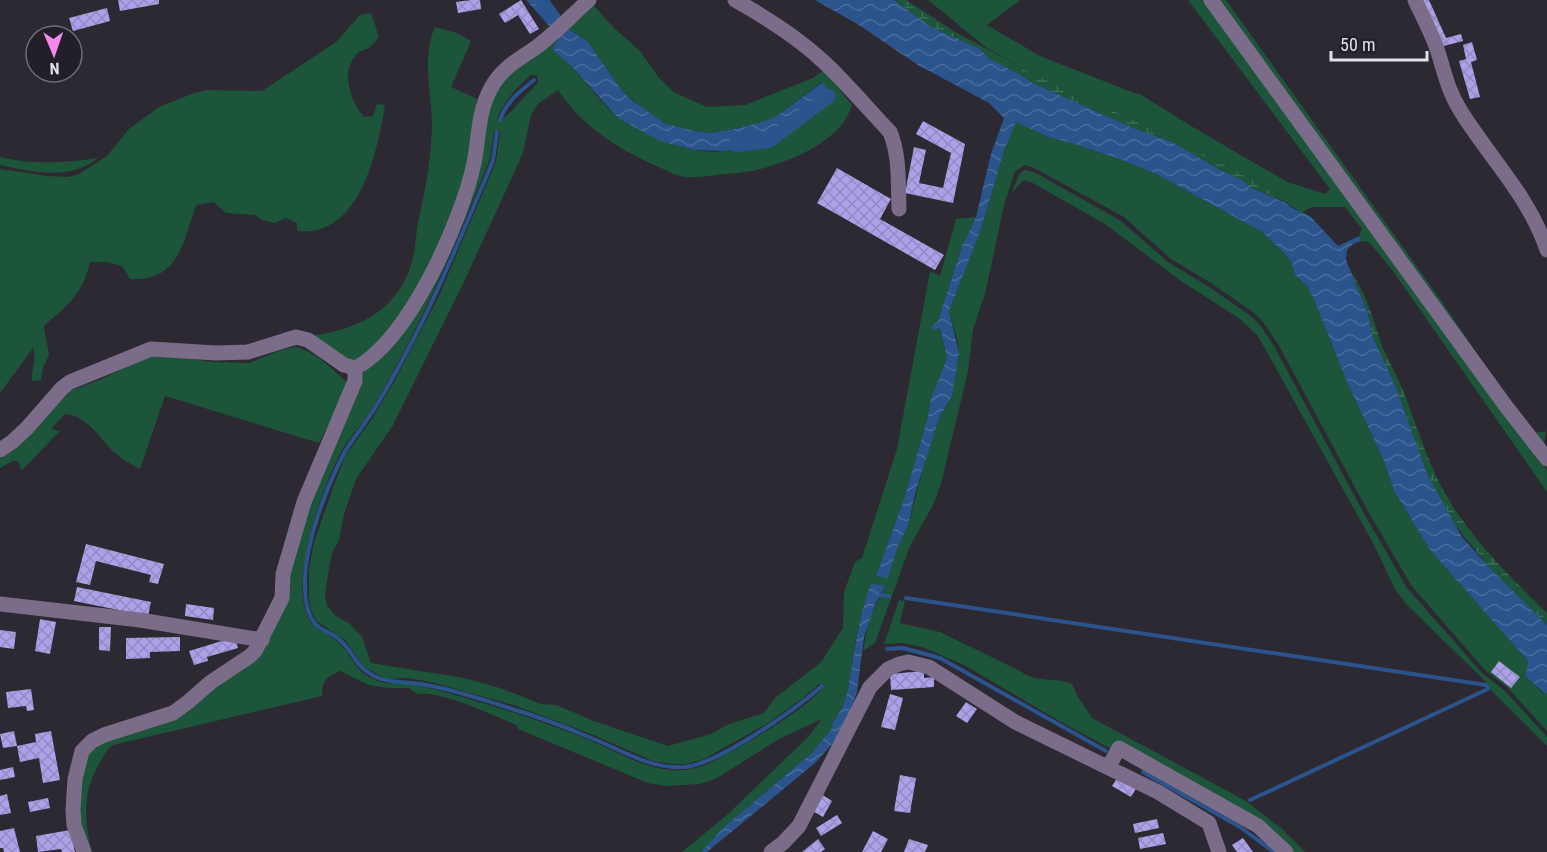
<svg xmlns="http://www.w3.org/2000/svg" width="1547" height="852" viewBox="0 0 1547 852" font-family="'Roboto Condensed',sans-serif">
<defs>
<pattern id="wetland-marsh" width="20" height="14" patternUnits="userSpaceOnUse" patternTransform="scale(1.5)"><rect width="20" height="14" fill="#1c5539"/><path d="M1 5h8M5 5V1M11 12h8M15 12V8" fill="none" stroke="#3d6d56"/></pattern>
<pattern id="water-waves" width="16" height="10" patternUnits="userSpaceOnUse" patternTransform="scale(1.5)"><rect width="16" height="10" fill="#2b548c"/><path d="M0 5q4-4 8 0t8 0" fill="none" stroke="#496c9c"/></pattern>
<pattern id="building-cross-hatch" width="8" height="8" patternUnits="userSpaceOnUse" patternTransform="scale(1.5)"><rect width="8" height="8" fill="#aca1e9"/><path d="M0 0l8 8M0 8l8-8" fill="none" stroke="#928ac0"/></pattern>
</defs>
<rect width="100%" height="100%" fill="#2c2933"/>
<g fill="#1c5539" fill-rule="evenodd">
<path d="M928 0H1020L987 25 1040 56 1134 93 1140 94 1191 126 1287 182 1325 194 1330 189 1188 0H1205L1496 405 1547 470V492L1393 271 1369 242 1361 241 1359 236 1362 229 1345 207H1312L1308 209 1172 137 1070 92 1024 69 987 48Z"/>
<path d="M1217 0H1226L1438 296 1509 401 1535 433 1546 431 1544 443 1541 445Z"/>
<path d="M594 6 613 27 640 51 659 78 675 93 707 107 745 105 813 78 824 70 852 105C841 142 791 161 757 170 744 173 730 173 716 175 706 176 694 178 684 177 674 175 663 169 654 165 616 148 581 125 558 90L538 104 531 115 523 153 463 284 393 425 356 479 344 514 339 540 332 553 327 580 325 595 327 606 336 616 350 624 362 637 371 663 464 678 500 688 541 704 556 705 594 721 668 746 711 734 729 724 764 713 775 698 821 662 843 628 844 592 855 562 862 558 897 449 930 271 940 276 956 219 976 217 962 246 938 321 947 358 931 398 927 420 904 499 876 576 888 577 898 546 908 526 926 457 939 418 947 406 956 369 959 353 958 343 949 311 980 232 1005 148 1016 121 1051 138 1068 142 1117 158 1156 174 1262 232 1286 255 1292 263 1295 275 1307 286 1315 302 1347 382 1384 461 1394 491 1430 550 1528 661 1525 676 1543 693H1547V731L1508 688 1485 670 1411 585 1365 506 1278 344 1263 322 1253 312 1211 283 1171 259 1124 217 1038 170 1025 165 1015 171 1004 205 986 290 973 330 968 371 941 484 933 505 910 546 875 643 863 651 869 620 885 586 872 583C862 608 857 634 852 661 849 683 848 705 832 723L834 727 814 751 724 827 701 852H682L728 814 807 738 822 719 779 739 717 778 700 784 666 786 648 783 518 729 516 725C496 716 437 689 417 694L409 688H389L369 685 340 671C326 677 322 681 322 696L113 745C106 750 104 756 99 764 82 793 84 821 92 852H88L78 825 82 764 94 744 142 727 253 659 294 545 359 382 363 373 414 311 479 144 499 80 557 40 552 49C577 68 593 95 616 116 620 120 626 121 632 125 644 133 650 135 665 140 674 143 685 148 695 150 738 159 785 131 818 107L819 97 828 90 822 82 778 115 768 120 740 128 711 133 694 131 664 123 643 109 620 88 588 42 565 27ZM531 75 537 76 538 82C527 94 511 113 500 121L497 119C505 100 516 88 531 75ZM497 130 500 132 496 161 491 174 438 298 394 382 372 419 345 456 334 485 314 542 309 569V599L311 611 316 621 345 640 363 666 377 674 388 679 407 678 431 682 513 705 591 734 653 761 672 764H687L704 759 768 723 803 698 819 684H825C817 704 727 756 705 765 695 769 684 771 673 770 643 769 615 750 587 739 537 719 486 703 433 689 425 687 415 684 407 684 395 683 387 685 375 680 353 670 354 657 338 642 327 632 313 631 307 615 291 576 321 491 340 454 347 440 359 428 368 415 384 389 399 362 413 334 440 281 462 226 485 172L490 159 494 132Z"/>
<path d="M371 13 379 37C376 40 373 45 370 47 366 50 361 50 358 53 339 70 351 102 364 117L373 116 377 104 385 105C377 153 360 238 297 231V223L286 218 275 223 262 220 255 215 226 213 214 202 196 205C183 242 179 282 130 279L122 266 106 262H90C83 294 67 306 44 326L49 355 43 367 41 380 32 381C31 369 37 359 33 348L0 393V169L48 176 68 177 79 174 107 156 129 129 159 107 194 93 206 90 262 91 336 42 360 15Z"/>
<path d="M435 27 457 33 471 41 451 87 477 99 469 159 455 204 432 260 418 289 382 341 351 363 310 336C361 329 402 309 414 254 416 242 416 230 419 218 426 186 432 155 432 122 431 92 422 55 435 27Z"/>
<path d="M0 157C35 165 63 163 98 158 70 181 33 172 0 165Z"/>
<path d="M1025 170 1036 173 1121 221 1168 262 1209 287 1251 316 1260 325 1274 346 1361 508 1407 588 1482 673 1505 691 1547 737V746L1491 690 1486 682 1406 604 1395 589 1374 545 1258 336 1240 319 1181 281 1105 224 1031 182 1024 180 1012 192 1019 174Z"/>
<path d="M295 347C318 352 332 370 349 384L319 443 165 396 140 469C132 464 123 460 116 454 100 440 88 415 65 414L51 429 60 431 21 471 19 461H13L0 468V459L17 448 67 392 102 379 150 354 214 362 249 363 281 350Z"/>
<path d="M899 600 905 601 900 623 940 632 1020 671C1038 684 1053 676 1072 684L1078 697 1092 718 1246 801 1282 829 1305 852H1292L1113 750 1059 721 966 666 922 647 903 643 884 644Z"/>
</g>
<g fill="url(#wetland-marsh)">
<path d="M894 0H906L957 33 1024 69 1070 92 1172 137 1308 209 1302 213 1284 201 1249 187 1244 181 1222 171 1172 142 1133 128 1033 83 1017 73 990 59 979 48 950 36 928 25Z"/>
<path d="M1350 270C1367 295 1373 318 1382 346 1388 360 1396 374 1402 388 1414 418 1423 448 1437 478 1462 530 1506 573 1547 613V625L1490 568 1454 524 1428 476 1396 388 1372 335 1368 314Z"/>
</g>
<g fill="url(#water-waves)">
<path d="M526 0H540L559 20 550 27Z"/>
<path d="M815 0H894L928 25 950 36 979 48 990 59 1017 73 1033 83 1133 128 1172 142 1222 171 1244 181 1249 187 1284 202 1292 208 1310 216 1338 246 1359 236 1361 241 1353 244 1347 250 1346 260 1368 314 1372 335 1396 388 1428 476 1462 537 1490 568 1547 625V693H1544L1525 676 1528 661 1430 550 1394 491 1384 461 1347 382 1315 302 1307 286 1295 275 1292 263 1286 255 1262 232 1156 174 1117 158 1068 142 1051 138 1016 122 1005 148 980 232 949 311 959 353 952 396 939 418 915 494 908 526 898 546 888 578 876 576 904 499 927 420 931 398 947 358 940 328 934 330 931 327 938 321 962 246 976 217 991 154 1004 118 989 103 918 65 859 25Z"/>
<path d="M565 27 588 42 620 88 633 101 664 123 694 131 711 133 740 128 768 120 778 115 823 82 828 90 819 97 822 101 818 107 786 129 744 148 724 151 695 150 660 141 618 118 573 68 552 49Z"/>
<path d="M871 583 885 586 875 605 864 637 857 692 850 712 834 742 815 763 707 852H701L724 827 814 751 833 727 832 723C849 704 849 680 853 657 858 631 862 607 871 583Z"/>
</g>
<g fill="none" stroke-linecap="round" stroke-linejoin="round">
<g stroke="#2b548c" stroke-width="4">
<path d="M500 120C506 102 520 91 534 80"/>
<path d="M497 132 493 160 488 173C464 228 442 285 414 338 400 365 386 392 369 417 360 431 349 443 342 457 325 491 304 547 305 584 305 602 307 623 325 631 331 634 337 636 342 642 355 655 356 667 374 676 389 684 409 681 426 685 454 690 482 699 509 708 536 716 563 726 589 737 620 749 650 770 685 767 718 764 796 709 822 686"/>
<path d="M880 595 889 596"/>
<path d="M906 598 1486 685 1488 689 1250 800"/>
<path d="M887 649 903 648 940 658 1106 751"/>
<path d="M1143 772 1240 827 1274 852"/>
</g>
<g stroke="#2b548c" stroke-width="14">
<path d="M541 0 554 18"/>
<path d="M736 145 769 141 829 96"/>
</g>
</g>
<g fill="url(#building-cross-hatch)">
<path d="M118 0H159V4L120 11Z"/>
<path d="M471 0H480L481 9 458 13 456 2Z"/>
<path d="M521 0 539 29 530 34 518 15 505 23 499 14Z"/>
<path d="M1419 0H1429L1446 38 1461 34 1463 41 1440 47Z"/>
<path d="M107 8 110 21 73 31 69 18Z"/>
<path d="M1472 42 1477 60 1471 62 1480 97 1470 99 1459 61 1466 59 1463 45Z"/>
<path d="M923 121 965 144 953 203 905 193 914 147 926 150 919 183 943 188 951 153 916 134Z"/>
<path d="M837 168 891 199 880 219 944 255 935 270 817 203Z"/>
<path d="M86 544 164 564 158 584 149 582 151 575 96 561 90 585 76 582Z"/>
<path d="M77 587 151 602 148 616 74 601Z"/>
<path d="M186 604 214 608 213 620 185 616Z"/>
<path d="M40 619 56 622 50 654 35 651Z"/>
<path d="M99 627H111L110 651 99 650Z"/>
<path d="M0 630 16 632 14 649 0 647Z"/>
<path d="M180 637V651L150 652V658L126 659V638Z"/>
<path d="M235 637 238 648 207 657 208 661 194 665 189 651Z"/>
<path d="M1499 661 1520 677 1511 688 1491 672Z"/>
<path d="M924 671V678L934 677V687L891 690 890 674Z"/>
<path d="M31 689 34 710 27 711 26 706 8 708 6 692Z"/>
<path d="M890 694 903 698 895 730 881 727Z"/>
<path d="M966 702 977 709 967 723 956 716Z"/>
<path d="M14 731 17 746 3 748 0 734Z"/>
<path d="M51 731 60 780 43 783 39 758 20 762 17 746 36 742 35 734Z"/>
<path d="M13 767 15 777 0 780V770Z"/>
<path d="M900 775 916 778 910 813 894 811Z"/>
<path d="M1119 775 1138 785 1131 797 1112 786Z"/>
<path d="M7 794 11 813 0 815V796Z"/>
<path d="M821 794 832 801 823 817 811 810Z"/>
<path d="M48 798 50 808 30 812 28 802Z"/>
<path d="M837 815 842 823 821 836 816 828Z"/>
<path d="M1157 819 1159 828 1135 833 1133 824Z"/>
<path d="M14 828 20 852H4L3 848H0V831Z"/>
<path d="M70 830 75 852H62L61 849 38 852 36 836Z"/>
<path d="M873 831 888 839 881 852H862Z"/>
<path d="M1163 833 1166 844 1140 849 1138 838Z"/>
<path d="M1243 838 1253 852H1237L1232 845Z"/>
<path d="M818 839 825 849 821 852H802Z"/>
<path d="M909 839 928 845 925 852H904Z"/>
</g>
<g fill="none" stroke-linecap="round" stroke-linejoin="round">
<g stroke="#7b6c89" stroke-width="15">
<path d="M735 0C767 18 799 38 826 64 849 86 869 110 890 132 900 156 898 183 899 209"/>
<path d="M1211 0 1505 405 1547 459"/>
<path d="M1415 0C1422 15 1430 30 1436 46 1444 69 1447 89 1460 110 1489 157 1529 196 1547 250"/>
<path d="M0 450 12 442 27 428 62 388 70 382 151 349 216 353 248 352 296 337 308 340 344 365 355 368C409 341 462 220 474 163 479 138 478 111 491 88 502 67 520 59 538 46 556 32 572 15 589 0"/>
<path d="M0 604 140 620 262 640"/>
<path d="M1109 766 1119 748 1258 826 1286 852"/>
<path d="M84 852 74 825 73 810 75 779 82 751 92 741 104 735 173 713 188 702 211 682 250 656 255 651 282 598 283 574 304 502 355 381V368"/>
<path d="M771 852 783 843 799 826 870 687 888 669 899 664 908 662 929 667 1015 722 1158 792 1209 823 1219 852"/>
</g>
</g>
<g transform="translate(54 54) rotate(178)"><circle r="28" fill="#221f29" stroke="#6f6d75" stroke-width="1.5"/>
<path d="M0-4.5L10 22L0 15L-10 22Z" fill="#f688ed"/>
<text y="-9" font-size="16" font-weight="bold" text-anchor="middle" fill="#e2e1e7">N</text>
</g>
<path d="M1331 51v9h96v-9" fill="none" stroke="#e2e1e7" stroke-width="3"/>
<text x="1340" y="51" font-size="18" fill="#e2e1e7" stroke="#221f29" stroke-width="4.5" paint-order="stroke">50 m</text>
</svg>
